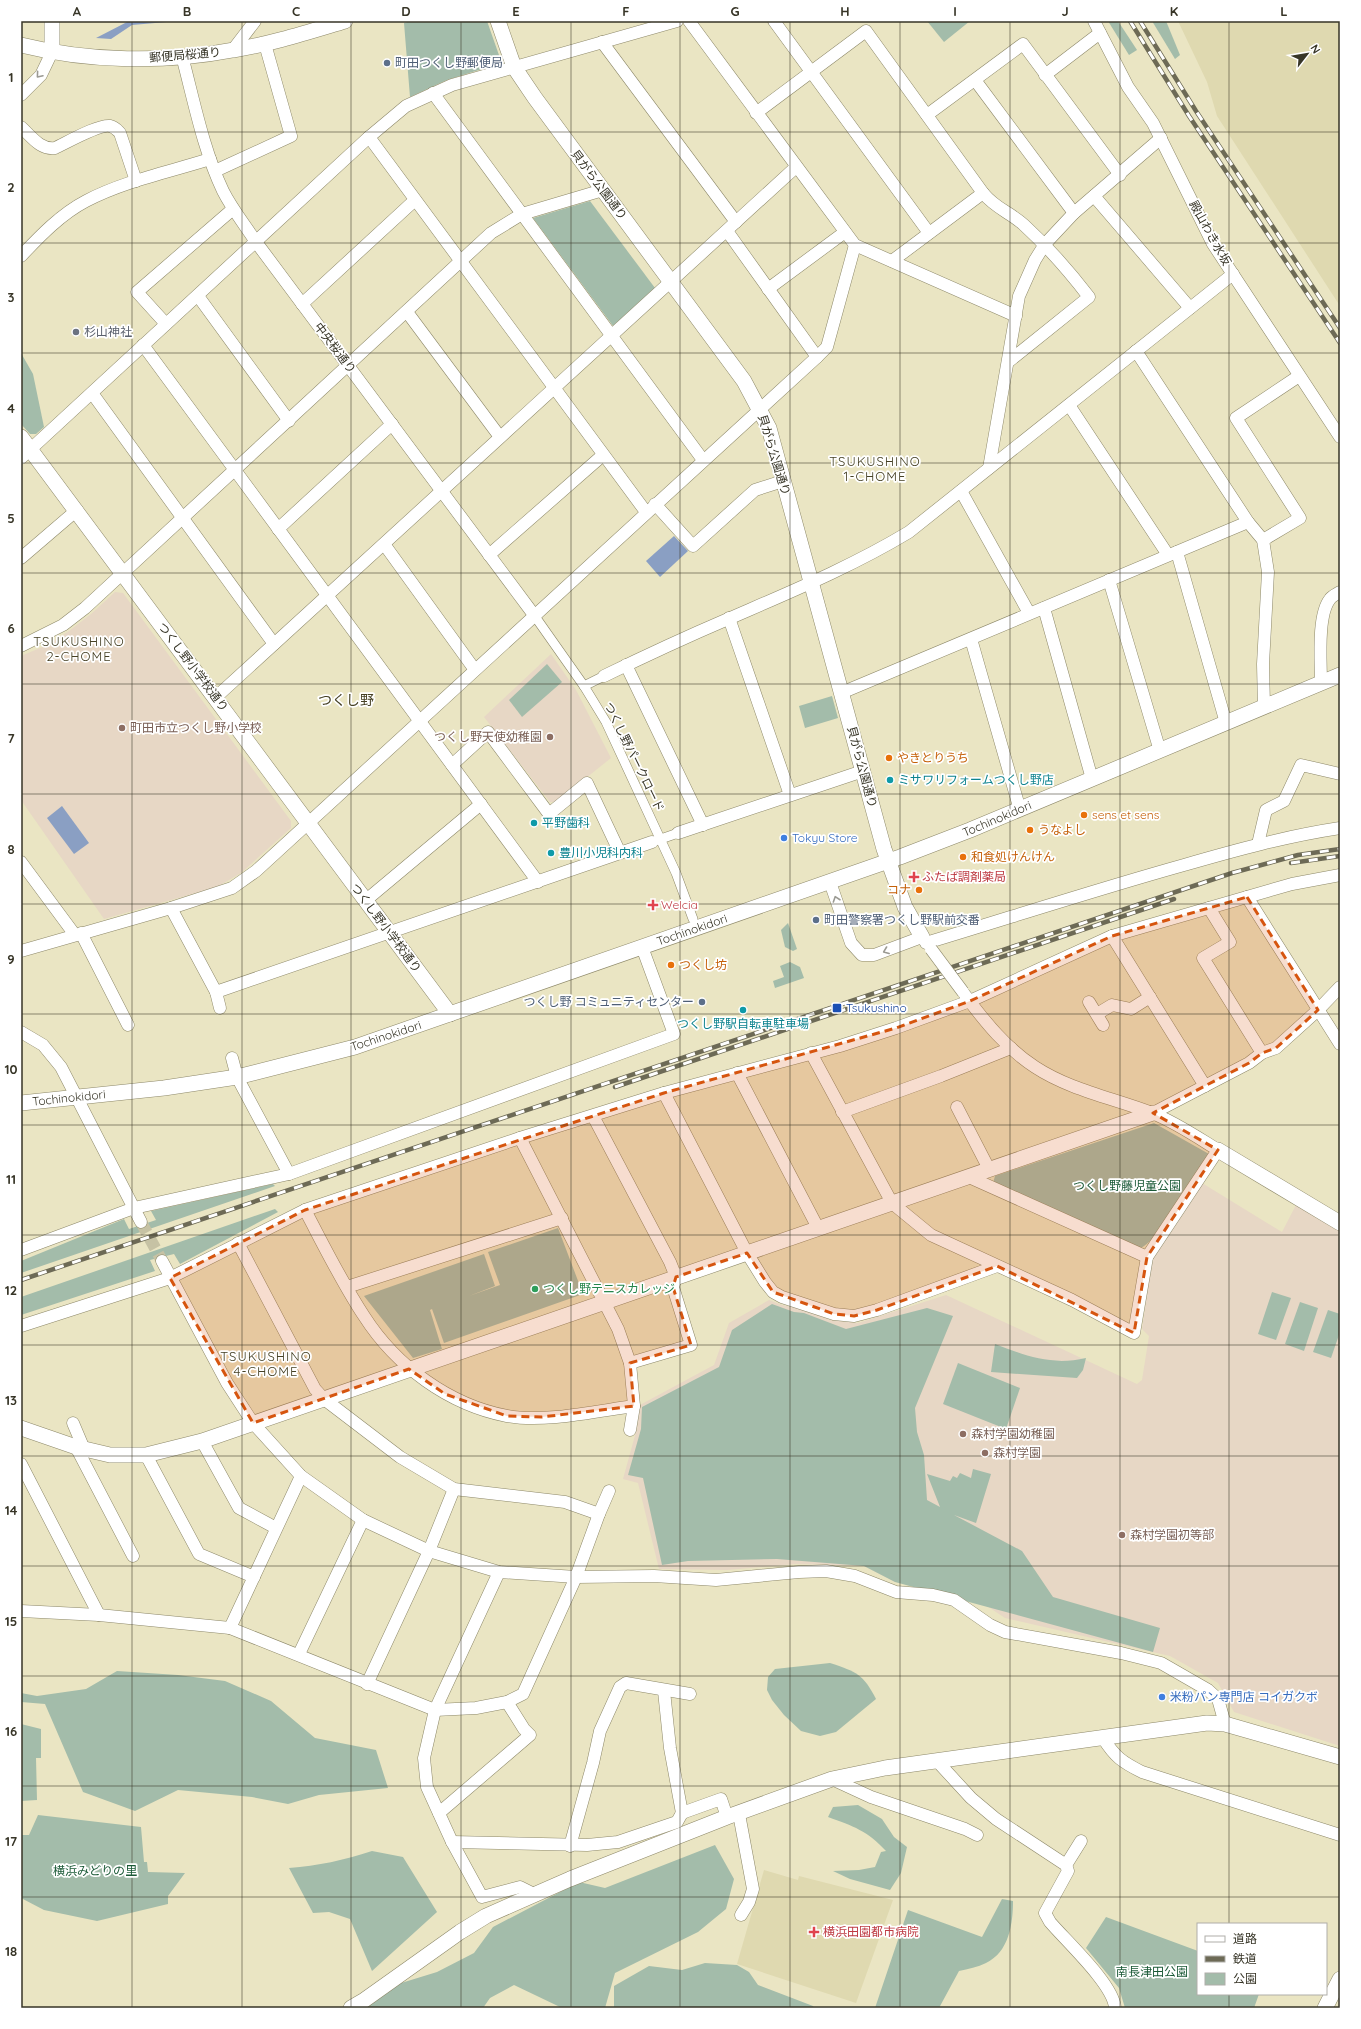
<svg xmlns="http://www.w3.org/2000/svg" width="1361" height="2029" viewBox="0 0 1361 2029" font-family="Quicksand,'Noto Sans JP',sans-serif">
<rect width="100%" height="100%" fill="#eae5c3"/>
<g fill="#dfd9b0">
<path d="M1178 21H1340V306L1217 116 1207 82Z"/>
<path d="M764 1870 798 1880 799 1876 893 1900 856 2003 737 1964Z"/>
</g>
<g fill="#e7d7c5">
<path d="M115 592 123 593 291 821V828L241 873 217 887 104 919 21 800V656L47 645 69 631 91 614Z"/>
<path d="M551 654 576 690 611 758 556 802H550L484 717Z"/>
<path d="M1202 1183 1282 1232 1296 1205 1340 1230V1746L1234 1712 1218 1683 1170 1656 1005 1618 955 1585 895 1582 864 1566 796 1564 727 1570 659 1569 638 1483 623 1479 637 1428 638 1406 714 1365 729 1323 769 1300 782 1305 803 1309 830 1320 858 1323 946 1295 1137 1384 1142 1380 1149 1336 1142 1329 1152 1258Z"/>
</g>
<g fill="#a3bcaa">
<path d="M411 21H487L500 58 498 64 447 80 410 97 404 23Z"/>
<path d="M927 21H970L944 42Z"/>
<path d="M1108 21H1118L1137 50 1129 55Z"/>
<path d="M1152 21H1166L1180 55 1175 59Z"/>
<path d="M590 201 655 288 613 326 533 218Z"/>
<path d="M21 353 33 374 44 427 36 434H30L21 424Z"/>
<path d="M547 664 562 682 522 717 509 700Z"/>
<path d="M832 696 838 718 805 728 799 706Z"/>
<path d="M788 923 797 949 793 951 785 947 781 930Z"/>
<path d="M790 962 800 967 804 978 775 988 773 981 784 977 780 966Z"/>
<path d="M1154 1123 1209 1154C1199 1170 1155 1246 1140 1248L993 1183 995 1176Z"/>
<path d="M273 1184 275 1186 21 1273V1261L124 1219 129 1229 156 1220 151 1211Z"/>
<path d="M275 1209 278 1212 180 1264 174 1254 150 1260 155 1271 21 1315V1297Z"/>
<path d="M558 1228 583 1294 444 1343 432 1309 430 1310 442 1349 413 1358 364 1296 484 1254 495 1286 469 1296 500 1285 488 1252Z"/>
<path d="M1272 1292 1291 1298 1276 1340 1258 1334Z"/>
<path d="M1300 1302 1318 1308 1304 1351 1285 1344Z"/>
<path d="M772 1304 794 1312 804 1313 846 1329 927 1308 953 1316 915 1408 917 1432 924 1455 927 1500 940 1507 927 1474 950 1481 953 1476 957 1478 960 1473 971 1478 973 1469 991 1474 976 1523 954 1515 1022 1551 1053 1597 1160 1628 1153 1652 895 1582 864 1566 777 1559 688 1561 662 1565 643 1478 628 1475 641 1429 642 1407 719 1367 732 1330Z"/>
<path d="M1328 1310 1340 1314V1332L1331 1358 1313 1352Z"/>
<path d="M995 1344C1026 1356 1052 1366 1086 1358L1083 1370 1077 1378 991 1372Z"/>
<path d="M958 1363 1020 1388 1006 1429 943 1404Z"/>
<path d="M830 1663C857 1672 863 1674 876 1699L836 1732 820 1736 801 1731 784 1715 772 1700 767 1690 768 1677 775 1669Z"/>
<path d="M117 1671 178 1675 225 1681 271 1701 315 1738 376 1750 388 1788 319 1795 288 1804 252 1797 178 1790 135 1811 83 1792 45 1704 21 1702V1693L37 1696 86 1689Z"/>
<path d="M21 1724 41 1729V1758H36L37 1800 21 1801Z"/>
<path d="M858 1805 882 1819 894 1837 907 1847 901 1873 890 1890 850 1879 833 1871 859 1870 875 1867 881 1852 886 1851C868 1831 853 1826 828 1817L833 1807Z"/>
<path d="M38 1815 141 1827 144 1862H147L148 1872 185 1873 168 1896V1904L97 1921 44 1910 21 1898V1835H29Z"/>
<path d="M715 1845 734 1879 726 1909 698 1932 615 1973 605 2008 560 2007 514 1985 490 1998 483 2008H354L398 1984 437 1972 474 1953 493 1927 579 1882 605 1888Z"/>
<path d="M372 1851 403 1857 437 1912 372 1971 350 1919 329 1912 313 1913 289 1868C318 1866 344 1860 372 1851Z"/>
<path d="M1002 1899 1013 1901C1013 1924 1009 1952 986 1963 978 1967 968 1969 959 1971L939 2008H875L908 1910 982 1937Z"/>
<path d="M1106 1917 1198 1951V1994H1259L1254 2008H1125L1119 1988 1086 1948Z"/>
<path d="M705 1963 737 1965 749 1972 758 1985 813 2006 814 2008H614V1986L649 1966 682 1970Z"/>
</g>
<g fill="#8a9fc3">
<path d="M129 21H178L132 25 111 39 96 38Z"/>
<path d="M674 536 688 551 660 577 646 561Z"/>
<path d="M62 806 89 843 74 854 47 818Z"/>
</g>
<g fill="none" stroke-linecap="round" stroke-linejoin="round">
<path stroke="#c6c2a4" stroke-width="12" stroke-dasharray="12 6" stroke-linecap="butt" d="M141 1222 162 1261"/>
<defs>
<g id="pedestrian">
<path d="M534 615 584 686 606 722 676 873 693 919"/>
<path d="M584 686 604 676"/>
<path d="M655 841 678 833"/>
</g>
<g id="minor">
<path d="M689 21 855 245 1016 316"/>
<path d="M774 21 929 233"/>
<path d="M1094 21 1128 87 1153 123 1213 244 1340 437"/>
<path d="M602 42 736 222"/>
<path d="M232 51 255 21"/>
<path d="M182 56C194 101 203 149 223 191 232 209 245 225 256 242L534 615"/>
<path d="M1045 75 1100 33"/>
<path d="M975 80 1074 213"/>
<path d="M433 93 703 460"/>
<path d="M21 95 41 75 52 52"/>
<path d="M756 113 866 31 983 193C996 209 1010 212 1024 225 1048 247 1069 271 1089 297L1008 362"/>
<path d="M927 115 1023 44 1120 175"/>
<path d="M21 127C31 136 40 150 55 148 66 143 99 124 110 126 115 127 117 130 120 133L136 181"/>
<path d="M369 137 646 512"/>
<path d="M215 171 291 136 265 44"/>
<path d="M1094 196 1190 308"/>
<path d="M727 231 817 357"/>
<path d="M21 256C40 236 61 214 86 201 124 181 169 172 210 159"/>
<path d="M892 261 983 193"/>
<path d="M768 289 845 232"/>
<path d="M198 296 289 421"/>
<path d="M302 304 415 200"/>
<path d="M407 312 500 437"/>
<path d="M166 324 137 292 233 209"/>
<path d="M143 345 538 882"/>
<path d="M1136 351 1248 522 1263 540 1268 572 1263 664 1264 707"/>
<path d="M92 393 274 644"/>
<path d="M1069 405 1168 555"/>
<path d="M21 458 369 137 406 106 452 85 677 21"/>
<path d="M989 468 1019 296 1035 260 1045 244 1074 213 1161 138"/>
<path d="M961 491 1029 613"/>
<path d="M655 504 693 546 755 490 783 481"/>
<path d="M278 529 392 424"/>
<path d="M1263 540 1300 518 1236 418 1299 376"/>
<path d="M384 544 475 670"/>
<path d="M1177 552 1226 723"/>
<path d="M489 555 603 455"/>
<path d="M21 558 77 510"/>
<path d="M1109 580 1160 751"/>
<path d="M1044 608 1092 779"/>
<path d="M729 618 790 795"/>
<path d="M971 639 1020 810"/>
<path d="M21 646 63 625 85 608 491 233 522 214 603 190"/>
<path d="M626 665 703 825"/>
<path d="M604 676C645 656 686 637 728 619 790 592 851 567 909 532L1233 274"/>
<path d="M1321 683C1321 662 1317 615 1330 599 1332 596 1337 594 1340 592"/>
<path d="M841 693 1248 522"/>
<path d="M215 698 796 167"/>
<path d="M452 765 488 732 549 814 587 783 620 853"/>
<path d="M678 833 863 771"/>
<path d="M1258 844 1266 810 1284 801 1301 765 1340 774"/>
<path d="M21 862 75 935"/>
<path d="M830 882 851 943 862 955H874L922 937 927 943"/>
<path d="M1247 897 1340 1044"/>
<path d="M365 901 481 804"/>
<path d="M171 908 216 992 220 1008"/>
<path d="M1209 908 1230 942 1203 958 1262 1053"/>
<path d="M81 933 128 1025"/>
<path d="M1112 936 1205 1086"/>
<path d="M926 943C1012 917 1098 889 1184 865 1236 850 1287 836 1340 828"/>
<path d="M21 951 171 908 232 888 256 871 817 357 827 347 855 245"/>
<path d="M216 992 652 842"/>
<path d="M1089 1002 1103 1025"/>
<path d="M1097 1014 1112 1005 1131 1009 1150 997"/>
<path d="M21 1032 43 1045 61 1067 141 1222"/>
<path d="M811 1053 892 1203 931 1235 1072 1300 1134 1333 1147 1257 1218 1150C1197 1137 1175 1122 1152 1113 1113 1098 1070 1090 1035 1067 1007 1049 985 1022 965 995"/>
<path d="M232 1058 237 1077 289 1174"/>
<path d="M737 1073 818 1228"/>
<path d="M664 1093 747 1253 765 1282 773 1292 782 1297 834 1314 854 1316 877 1310 997 1266"/>
<path d="M957 1107 989 1169"/>
<path d="M842 1112 941 1076 1011 1048"/>
<path d="M1153 1113 1249 1063 1262 1053 1276 1048 1318 1010 1340 987"/>
<path d="M593 1116 670 1262 676 1277 673 1287 691 1345 630 1363"/>
<path d="M520 1138 618 1329 630 1363 634 1406 630 1430"/>
<path d="M969 1177 1147 1257"/>
<path d="M305 1210C324 1246 342 1283 364 1316 396 1366 449 1405 507 1416 544 1423 597 1411 634 1406"/>
<path d="M238 1243 315 1389 324 1399 400 1457 454 1489 565 1502 599 1514"/>
<path d="M21 1250 134 1208 289 1174 674 1034 642 947"/>
<path d="M162 1261 227 1383 253 1423 301 1476 363 1520 429 1551 499 1572 576 1577 654 1576 716 1580 799 1572 826 1571 855 1576 896 1592 933 1595 954 1600 990 1625 1005 1632 1121 1653 1161 1663 1208 1690 1218 1699 1225 1724"/>
<path d="M347 1287 562 1218"/>
<path d="M21 1326 170 1278 305 1210 520 1138 664 1093 840 1046 896 1028 970 1001 1112 936 1292 884 1340 875"/>
<path d="M73 1423 84 1449"/>
<path d="M202 1441 239 1508 276 1528"/>
<path d="M76 1447 133 1556"/>
<path d="M146 1455 199 1554 254 1577"/>
<path d="M21 1464 99 1615"/>
<path d="M499 1572 435 1710 424 1758 427 1787 452 1842 482 1897 520 1887 536 1895"/>
<path d="M21 1611 99 1615 230 1628 435 1710 476 1708 507 1702 523 1694 576 1577 599 1514 609 1491"/>
<path d="M230 1628 301 1476"/>
<path d="M299 1654 363 1520"/>
<path d="M367 1684 429 1551 454 1489"/>
<path d="M664 1691 670 1748 682 1813 721 1799 727 1817"/>
<path d="M1103 1738C1115 1757 1122 1762 1142 1772L1340 1835"/>
<path d="M937 1761 971 1798 996 1819 1066 1865 1068 1871 1045 1913 1050 1922C1066 1941 1114 1985 1115 2008"/>
<path d="M832 1779 871 1797 965 1829 977 1835"/>
<path d="M439 1813 530 1735 524 1729 507 1702"/>
<path d="M739 1814 753 1889 749 1902 741 1915"/>
<path d="M452 1842 587 1845 618 1842 677 1822 682 1813"/>
<path d="M570 1846 593 1763 600 1731 620 1687 626 1683 690 1694"/>
<path d="M1066 1865 1081 1841"/>
</g>
<g id="tertiary">
<path d="M498 21 514 67 535 98 744 381 769 428 884 849 905 907 922 937"/>
<path d="M21 45C89 62 165 63 233 50 271 44 308 32 345 21"/>
<path d="M52 52V21"/>
<path d="M21 437 450 1014"/>
<path d="M21 1103 164 1088 237 1077 355 1047 900 857 970 830 1340 675"/>
<path d="M1218 1150 1340 1223"/>
<path d="M21 1428 76 1447 110 1455H146L202 1441 1153 1113"/>
<path d="M351 2008 363 2001 460 1932 486 1916 570 1879 727 1817 832 1779 885 1768 1207 1723 1225 1724 1340 1757"/>
<path d="M1325 2008 1340 1979"/>
</g>
</defs>
<use href="#pedestrian" stroke="#8d8869" stroke-width="10"/>
<use href="#minor" stroke="#8d8869" stroke-width="13"/>
<use href="#tertiary" stroke="#8d8869" stroke-width="16"/>
<use href="#pedestrian" stroke="#fff" stroke-width="9"/>
<use href="#minor" stroke="#fff" stroke-width="12"/>
<use href="#tertiary" stroke="#fff" stroke-width="15"/>
<defs>
<g id="rail">
<path d="M1130 21 1189 116 1340 343"/>
<path d="M1140 21 1196 111 1340 328"/>
<path d="M1291 863 1340 856"/>
<path d="M615 1087 1174 899"/>
<path d="M21 1280 1232 873 1298 855 1340 849"/>
</g>
</defs>
<use href="#rail" stroke="#6d6a56" stroke-width="4.5"/>
<use href="#rail" stroke="#fff" stroke-width="3" stroke-dasharray="9" stroke-linecap="butt"/>
<defs>
<path id="minor-bridge" d="M931 949 963 992"/>
</defs>
<use href="#minor-bridge" stroke="#8d8869" stroke-width="13" stroke-linecap="butt"/>
<use href="#minor-bridge" stroke="#fff" stroke-width="12"/>
</g>
<defs><path id="oneway-chevron" d="M-2-3.5L2.5 0L-2 3.5" fill="none" stroke-width="1.6" stroke-linecap="round" stroke-linejoin="round"/></defs>
<g stroke="#9b9a93">
<use href="#oneway-chevron" transform="translate(39 75) rotate(130)"/>
<use href="#oneway-chevron" transform="translate(836 899) rotate(-109)"/>
<use href="#oneway-chevron" transform="translate(886 951) rotate(159)"/>
</g>
<path fill="#d6550f" fill-opacity="0.2" stroke="#d6550f" stroke-width="3" stroke-dasharray="8 5" stroke-linejoin="round" d="M1247 897 1318 1010 1276 1048 1262 1053 1249 1063 1153 1113 1218 1150 1147 1257 1134 1333 997 1266 877 1310 854 1316 834 1314 773 1292 747 1253 676 1277 673 1287 691 1345 630 1363 634 1406 542 1417 507 1416 445 1394 409 1369 253 1423 170 1278 305 1210 664 1093 896 1028 970 1001 1112 936Z"/>
<path fill="none" stroke="#373527" stroke-width="1" stroke-opacity="0.55" d="M132 21V2008M242 21V2008M351 21V2008M461 21V2008M571 21V2008M680 21V2008M790 21V2008M900 21V2008M1010 21V2008M1120 21V2008M1229 21V1924M21 132H1340M21 243H1340M21 353H1340M21 463H1340M21 573H1340M21 684H1340M21 794H1340M21 904H1340M21 1014H1340M21 1125H1340M21 1235H1340M21 1345H1340M21 1456H1340M21 1566H1340M21 1676H1340M21 1786H1340M21 1897H1340M1229 1994V2008"/>
<g fill="#5c6f8a" stroke="#fff" stroke-width="1.5">
<circle cx="387" cy="63" r="4"/>
<circle cx="816" cy="920" r="4"/>
<circle cx="702" cy="1002" r="4"/>
</g>
<circle fill="#6b7280" stroke="#fff" stroke-width="1.5" cx="76" cy="332" r="4"/>
<g fill="#8d6e63" stroke="#fff" stroke-width="1.5">
<circle cx="122" cy="728" r="4"/>
<circle cx="550" cy="737" r="4"/>
<circle cx="963" cy="1434" r="4"/>
<circle cx="985" cy="1453" r="4"/>
<circle cx="1122" cy="1535" r="4"/>
</g>
<g fill="#e8710a" stroke="#fff" stroke-width="1.5">
<circle cx="889" cy="758" r="4"/>
<circle cx="1084" cy="815" r="4"/>
<circle cx="1030" cy="830" r="4"/>
<circle cx="963" cy="857" r="4"/>
<circle cx="919" cy="890" r="4"/>
<circle cx="671" cy="965" r="4"/>
</g>
<g fill="#0f9aa8" stroke="#fff" stroke-width="1.5">
<circle cx="890" cy="780" r="4"/>
<circle cx="534" cy="823" r="4"/>
<circle cx="551" cy="853" r="4"/>
<circle cx="743" cy="1010" r="4"/>
</g>
<g fill="#3f7fe0" stroke="#fff" stroke-width="1.5">
<circle cx="784" cy="838" r="4"/>
<circle cx="1162" cy="1697" r="4"/>
</g>
<g fill="#e0444e" stroke="#fff" stroke-width="1.5">
<path d="M912 871h4v4h4v4h-4v4h-4v-4h-4v-4h4z"/>
<path d="M651 899h4v4h4v4h-4v4h-4v-4h-4v-4h4z"/>
<path d="M812 1926h4v4h4v4h-4v4h-4v-4h-4v-4h4z"/>
</g>
<rect fill="#1a4fb4" stroke="#fff" stroke-width="1.5" x="832" y="1003" width="10" height="10" rx="2"/>
<circle fill="#2e9e5b" stroke="#fff" stroke-width="1.5" cx="535" cy="1289" r="4"/>
<g text-anchor="middle" stroke-width="3.5" stroke-linejoin="round" paint-order="stroke">
<g font-size="12" fill="#373527" stroke="#fff">
<text transform="translate(185 55) rotate(-5)" y="4">郵便局桜通り</text>
<text transform="translate(599 185) rotate(53)" y="4">貝がら公園通り</text>
<text transform="translate(1210 233) rotate(61)" y="4">殿山わき水坂</text>
<text transform="translate(335 348) rotate(53)" y="4">中央桜通り</text>
<text transform="translate(774 455) rotate(73)" y="4">貝がら公園通り</text>
<text transform="translate(193 667) rotate(53)" y="4">つくし野小学校通り</text>
<text transform="translate(634 757) rotate(64)" y="4">つくし野パークロード</text>
<text transform="translate(862 767) rotate(75)" y="4">貝がら公園通り</text>
<text transform="translate(997 819) rotate(-23)" y="4">Tochinokidori</text>
<text transform="translate(386 928) rotate(53)" y="4">つくし野小学校通り</text>
<text transform="translate(692 930) rotate(-19)" y="4">Tochinokidori</text>
<text transform="translate(386 1036) rotate(-18)" y="4">Tochinokidori</text>
<text transform="translate(69 1098) rotate(-6)" y="4">Tochinokidori</text>
</g>
<g font-size="12" fill="#4e5e75" stroke="#fff" text-anchor="start">
<text x="395" y="67">町田つくし野郵便局</text>
<text x="824" y="924">町田警察署つくし野駅前交番</text>
<text x="694" y="1006" text-anchor="end">つくし野 コミュニティセンター</text>
</g>
<g font-size="12" fill="#5b616d" stroke="#fff" text-anchor="start">
<text x="84" y="336">杉山神社</text>
</g>
<g font-size="12" fill="#785e54" stroke="#fff" text-anchor="start">
<text x="130" y="732">町田市立つくし野小学校</text>
<text x="542" y="741" text-anchor="end">つくし野天使幼稚園</text>
<text x="971" y="1438">森村学園幼稚園</text>
<text x="993" y="1457">森村学園</text>
<text x="1130" y="1539">森村学園初等部</text>
</g>
<g font-size="12" fill="#c56008" stroke="#fff" text-anchor="start">
<text x="897" y="762">やきとりうち</text>
<text x="1092" y="819">sens et sens</text>
<text x="1038" y="834">うなよし</text>
<text x="971" y="861">和食処けんけん</text>
<text x="911" y="894" text-anchor="end">コナ</text>
<text x="679" y="969">つくし坊</text>
</g>
<g font-size="12" fill="#0d838f" stroke="#fff" text-anchor="start">
<text x="898" y="784">ミサワリフォームつくし野店</text>
<text x="542" y="827">平野歯科</text>
<text x="559" y="857">豊川小児科内科</text>
<text x="743" y="1028" text-anchor="middle">つくし野駅自転車駐車場</text>
</g>
<g font-size="12" fill="#366cbe" stroke="#fff" text-anchor="start">
<text x="792" y="842">Tokyu Store</text>
<text x="1170" y="1701">米粉パン専門店 コイガクボ</text>
</g>
<g font-size="12" fill="#be3a42" stroke="#fff" text-anchor="start">
<text x="922" y="881">ふたば調剤薬局</text>
<text x="661" y="909">Welcia</text>
<text x="823" y="1936">横浜田園都市病院</text>
</g>
<g font-size="12" fill="#164399" stroke="#fff" text-anchor="start">
<text x="846" y="1012">Tsukushino</text>
</g>
<g font-size="12" fill="#1a5936" stroke="#fff">
<text x="1127" y="1190">つくし野藤児童公園</text>
<text x="95" y="1875">横浜みどりの里</text>
<text x="1152" y="1976">南長津田公園</text>
</g>
<g font-size="12" fill="#27864d" stroke="#fff" text-anchor="start">
<text x="543" y="1293">つくし野テニスカレッジ</text>
</g>
<g font-size="13" letter-spacing="1" fill="#454024" stroke="#fff">
<text x="875" y="466">TSUKUSHINO<tspan x="875" dy="15">1-CHOME</tspan></text>
<text x="79" y="646">TSUKUSHINO<tspan x="79" dy="15">2-CHOME</tspan></text>
<text x="266" y="1361">TSUKUSHINO<tspan x="266" dy="15">4-CHOME</tspan></text>
</g>
<g font-size="14" fill="#454024" stroke="#fff">
<text x="346" y="705">つくし野</text>
</g>
</g>
<rect width="1361" height="2029" fill="none" stroke="#ffffff" stroke-width="44"/>
<rect x="1197" y="1923" width="130" height="72" fill="#ffffff" stroke="#afaea9"/>
<rect x="1205" y="1936" width="20" height="6" fill="#ffffff" stroke="#afaea9"/>
<text x="1233" y="1943" font-size="12" fill="#373527">道路</text>
<rect x="1205" y="1956" width="20" height="6" fill="#6d6a56" stroke="#afaea9"/>
<text x="1233" y="1963" font-size="12" fill="#373527">鉄道</text>
<rect x="1205" y="1973" width="20" height="12" fill="#a3bcaa" stroke="#afaea9"/>
<text x="1233" y="1983" font-size="12" fill="#373527">公園</text>
<g transform="translate(1307 54) rotate(59)" stroke="#ffffff" stroke-width="3" paint-order="stroke">
<path d="M0-3L7 15L0 10L-7 15Z" fill="#373527"/>
<text y="-6" font-size="11" font-weight="bold" text-anchor="middle" fill="#373527">N</text>
</g>
<rect x="22" y="22" width="1317" height="1985" fill="none" stroke="#373527" stroke-width="1.5"/>
<g font-size="13" text-anchor="middle" font-weight="bold" fill="#373527">
<text x="77" y="16">A</text>
<text x="187" y="16">B</text>
<text x="296" y="16">C</text>
<text x="406" y="16">D</text>
<text x="516" y="16">E</text>
<text x="626" y="16">F</text>
<text x="735" y="16">G</text>
<text x="845" y="16">H</text>
<text x="955" y="16">I</text>
<text x="1065" y="16">J</text>
<text x="1174" y="16">K</text>
<text x="1284" y="16">L</text>
<text x="11" y="82">1</text>
<text x="11" y="192">2</text>
<text x="11" y="302">3</text>
<text x="11" y="413">4</text>
<text x="11" y="523">5</text>
<text x="11" y="633">6</text>
<text x="11" y="743">7</text>
<text x="11" y="854">8</text>
<text x="11" y="964">9</text>
<text x="11" y="1074">10</text>
<text x="11" y="1184">11</text>
<text x="11" y="1295">12</text>
<text x="11" y="1405">13</text>
<text x="11" y="1515">14</text>
<text x="11" y="1626">15</text>
<text x="11" y="1736">16</text>
<text x="11" y="1846">17</text>
<text x="11" y="1956">18</text>
</g>
</svg>
